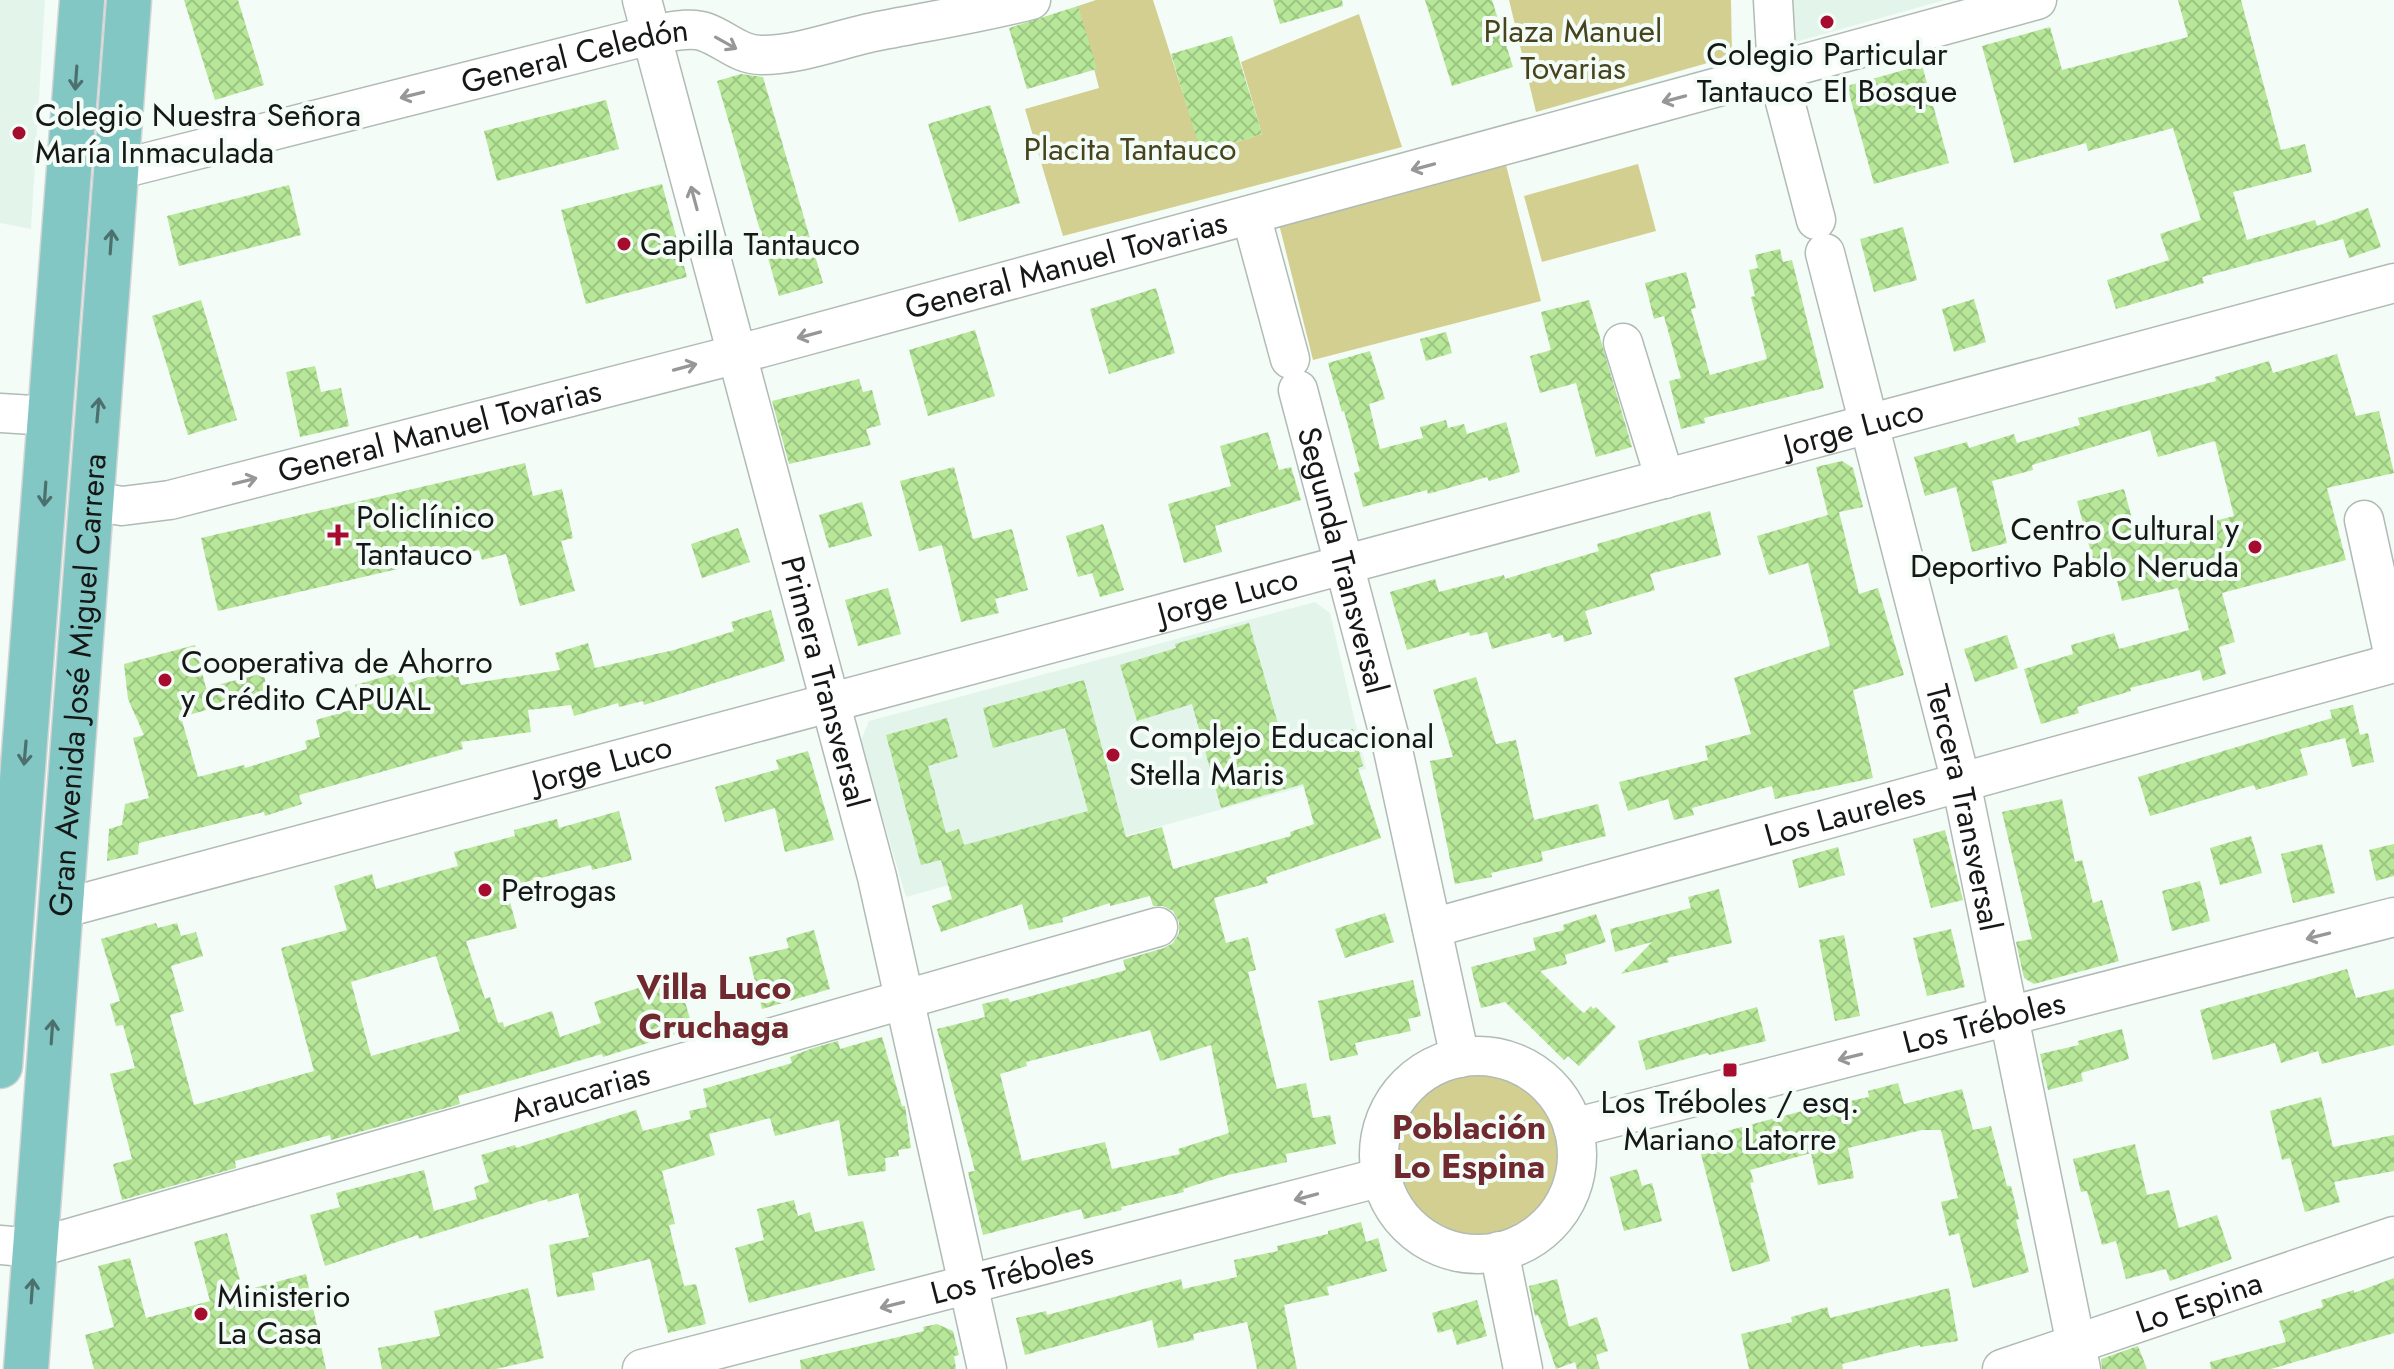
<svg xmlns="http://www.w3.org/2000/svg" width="2394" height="1369" viewBox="0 0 2394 1369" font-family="Jost,sans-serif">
<defs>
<pattern id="building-cross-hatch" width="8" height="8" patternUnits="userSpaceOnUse" patternTransform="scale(2)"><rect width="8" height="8" fill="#b7e798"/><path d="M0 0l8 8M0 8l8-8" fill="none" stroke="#9cc582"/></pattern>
</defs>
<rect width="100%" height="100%" fill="#f3fcf7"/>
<g fill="#e3f5eb">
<path d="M0 0H45L31 229 0 223Z"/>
<path d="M1787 0H1945L1788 44Z"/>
<path d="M1315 602 1330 613 1366 769 906 897 860 742 869 721Z"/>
</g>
<g fill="#d3cf91">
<path d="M1096 0H1153L1202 153 1262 134 1241 62 1359 14 1402 147 1063 236 1025 109 1099 88 1078 6Z"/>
<path d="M1509 0H1731L1732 56 1536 112Z"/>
<path d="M1638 164 1656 231 1542 262 1524 196Z"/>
<path d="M1506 165 1541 301 1313 360 1279 224Z"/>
<circle cx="1479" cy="1155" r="84"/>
</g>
<g fill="url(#building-cross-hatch)" fill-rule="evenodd">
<path d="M184 0H238L264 85 215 100Z"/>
<path d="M1273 0H1342L1343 6 1280 24Z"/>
<path d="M1425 0H1492L1513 67 1452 86Z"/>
<path d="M2178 0H2241L2281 150 2305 144 2312 172 2233 192 2247 240 2315 220 2317 226 2368 208 2381 247 2349 258 2343 239 2202 277 2204 283 2116 309 2107 280 2169 260 2160 234 2201 220 2173 128 2088 151 2086 143 2014 163 1982 46 2050 27 2062 70 2188 37Z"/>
<path d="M1078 6 1097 69 1027 89 1009 28Z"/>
<path d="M1232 36 1262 134 1201 153 1171 54Z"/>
<path d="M1922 65 1949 163 1874 184 1847 86Z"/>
<path d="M741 74 763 77 823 283 779 296 717 81Z"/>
<path d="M606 100 619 149 497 181 484 131Z"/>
<path d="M990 105 1020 203 959 222 928 124Z"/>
<path d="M662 184 687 277 586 304 561 210Z"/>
<path d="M289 185 301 235 179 266 167 216Z"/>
<path d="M1903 227 1917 280 1874 292 1860 239Z"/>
<path d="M1780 249 1783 262 1792 260 1824 388 1704 418 1705 423 1681 429 1669 381 1681 378 1664 316 1654 319 1645 283 1686 272 1696 308 1691 309 1710 375 1767 359 1751 297 1755 296 1749 270 1758 268 1755 255Z"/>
<path d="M1156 288 1175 353 1109 374 1090 309Z"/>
<path d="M1974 299 1986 342 1954 352 1942 309Z"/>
<path d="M201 300 237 420 188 435 152 316Z"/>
<path d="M1589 300 1632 447 1596 457 1576 383 1540 393 1530 356 1551 350 1541 312Z"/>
<path d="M975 330 995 396 928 416 909 350Z"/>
<path d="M1446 332 1452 353 1426 361 1420 339Z"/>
<path d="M1370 351 1385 399 1369 404 1380 449 1423 438 1420 427 1446 420 1448 428 1464 424 1467 434 1506 422 1520 472 1489 481 1487 477 1428 494 1427 490 1363 507 1354 473 1360 471 1344 411 1342 412 1328 363Z"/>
<path d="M2337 354 2356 416 2379 411 2394 473 2327 488 2346 560 2222 593 2235 642 2219 647 2226 674 2203 681 2200 670 2130 688 2131 691 2077 707 2079 713 2041 724 2024 669 2073 654 2071 645 2114 633 2119 649 2189 630 2178 588 2122 601 2111 555 2093 560 2077 501 2124 489 2138 541 2234 516 2215 441 2158 457 2150 430 2032 465 2033 470 1992 481 2007 543 1972 552 1956 487 1925 496 1914 457 1967 442 1969 448 2014 434 2017 443 2080 425 2078 418 2216 381 2215 377 2269 361 2273 373Z"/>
<path d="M315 366 321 392 341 388 349 426 300 437 286 372Z"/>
<path d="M859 379 863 392 872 390 881 425 866 429 871 445 789 464 772 401Z"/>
<path d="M1268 432 1279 470 1291 467 1301 500 1215 526 1222 552 1184 563 1168 504 1231 486 1220 446Z"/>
<path d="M1842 461 1853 468 1863 507 1839 512 1859 594 1878 588 1904 675 1853 690 1873 778 1775 799 1772 786 1692 808 1694 815 1674 820 1668 799 1628 811 1619 782 1708 760 1705 746 1751 734 1734 678 1830 646 1808 563 1769 575 1757 536 1828 515 1816 467Z"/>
<path d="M525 463 533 496 562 489 573 538 561 541 575 591 520 606 506 554 482 560 479 550 218 611 201 538Z"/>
<path d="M954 467 973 539 1012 529 1028 590 995 599 999 613 961 622 942 545 919 551 900 481Z"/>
<path d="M862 502 872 536 829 548 819 515Z"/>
<path d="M1710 511 1721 555 1650 574 1655 590 1585 611 1592 634 1564 642 1563 635 1552 638 1550 633 1492 649 1487 632 1470 636 1469 632 1407 650 1390 592 1435 579 1439 592 1504 575 1505 579 1599 551 1597 544Z"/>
<path d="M1103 524 1124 590 1100 597 1092 573 1078 577 1066 536Z"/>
<path d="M738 528 750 562 702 578 691 544Z"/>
<path d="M888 588 901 634 858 646 845 600Z"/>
<path d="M771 610 785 661 644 705 643 701 619 707 618 703 574 716 571 705 528 710 531 732 461 742 463 749 299 795 302 804 265 816 264 812 139 843 138 854 107 861 109 829 122 825 125 804 149 798 133 738 144 735 128 699 124 664 195 645 206 688 263 673 269 693 181 717 198 777 244 765 245 768 307 749 305 741 320 737 316 720 361 707 355 685 401 672 405 684 456 669 461 685 560 670 555 653 588 643 595 668 674 650 734 631 731 622Z"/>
<path d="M1249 623 1285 748 1353 729 1363 766 1358 768 1381 838 1266 877 1268 883 1214 898 1226 943 1248 937 1256 970 1248 972 1277 1089 1306 1083 1313 1118 1330 1115 1336 1144 1286 1154 1287 1162 1228 1175 1183 1189 1184 1192 1121 1207 1122 1210 1084 1219 1081 1209 983 1235 968 1172 975 1171 937 1029 985 1017 982 1004 1008 998 1010 1002 1126 970 1123 960 1164 948 1173 943 1179 933V922L1173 911 1163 906H1153L1150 896 1110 906V903L1062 918 1063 922 1029 930 1022 904 941 932 932 906 952 899 941 860 921 865 886 735 947 718 958 757 928 766 946 833 959 829 964 845 1088 811 1065 728 993 748 983 708 1084 680 1126 837 1162 827 1173 869 1291 836 1290 832 1314 824 1303 784 1221 808 1192 704 1137 721 1120 665 1176 648 1175 644ZM1150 1030 1160 1061 1211 1045 1229 1133 1178 1149 1180 1154 1112 1169 1105 1142 1022 1161 1000 1074 1027 1066 1026 1062Z"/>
<path d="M2007 635 2018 668 1975 682 1964 649Z"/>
<path d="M1476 677 1496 744 1516 740 1534 820 1598 804 1606 836 1541 852 1543 861 1491 873 1492 877 1455 884 1430 761 1453 757 1433 690Z"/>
<path d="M2353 705 2360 735 2368 733 2374 762 2352 767 2345 738 2300 749 2308 775 2256 790 2254 785 2150 816 2138 777 2332 718 2330 710Z"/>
<path d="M808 751 834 840 785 852 775 808 725 822 715 787 779 769 776 760Z"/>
<path d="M2062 799 2075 862 2082 860 2093 903 2102 900 2119 961 2034 984 2024 978 2016 942 2032 939 2002 812Z"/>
<path d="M619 811 632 860 592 870 591 865 506 887 517 928 466 941 485 999 490 997 498 1023 503 1022 504 1027 552 1011 560 1037 601 1023 594 1002 648 985 646 979 676 971 693 1029 603 1057 602 1054 458 1096 460 1104 331 1140 330 1135 235 1161 236 1168 122 1200 113 1164 132 1159 110 1074 135 1068 123 1025 116 1026 110 1004 120 1001 101 939 156 923 158 928 177 923 181 936 196 932 203 956 171 966 184 1011 170 1015 194 1105 314 1071 281 948 347 930 334 886 372 874 376 889 458 866 454 852 515 836 514 830 557 819 559 828ZM436 956 460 1031 371 1056 351 982Z"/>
<path d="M1945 830 1963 900 1931 908 1913 839Z"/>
<path d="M2251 836 2262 873 2220 885 2210 848Z"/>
<path d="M2322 844 2335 893 2293 903 2281 854Z"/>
<path d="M2394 844V876L2376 881 2369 850Z"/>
<path d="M1838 847 1845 875 1799 888 1792 860Z"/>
<path d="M2200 881 2210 921 2172 931 2162 891Z"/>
<path d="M1719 889 1732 943 1667 958 1669 962 1621 974 1652 942 1615 952 1610 929 1691 908 1688 897Z"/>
<path d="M1385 913 1394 942 1345 958 1335 929Z"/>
<path d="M1596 914 1606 942 1565 955 1567 964 1540 971 1581 1011 1584 1013 1591 1006 1593 1009 1596 1007 1616 1027 1579 1066 1568 1056 1564 1060 1505 1002 1481 1008 1471 967 1536 950 1533 938 1564 930 1563 925Z"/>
<path d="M1951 929 1965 987 1927 996 1913 938Z"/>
<path d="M814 930 830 989 762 1009 749 957 789 948 786 938Z"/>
<path d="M1844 935 1860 1016 1835 1021 1819 940Z"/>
<path d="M2347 969 2356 998 2394 989V1045L2322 1064 2318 1051 2281 1063 2275 1043 2213 1060 2200 1010Z"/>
<path d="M1413 980 1421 1016 1408 1019 1411 1031 1355 1043 1358 1055 1330 1061 1318 1001Z"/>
<path d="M1757 1007 1766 1041 1709 1055 1708 1053 1646 1070 1638 1041Z"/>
<path d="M2122 1029 2129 1059 2081 1073 2083 1081 2048 1090 2040 1054 2079 1045 2078 1041Z"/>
<path d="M882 1037 902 1106H905L911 1148 898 1150 899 1156 885 1158 886 1171 848 1176 839 1120 775 1136 770 1118 709 1134 715 1155 662 1171 675 1224 669 1225 684 1286 696 1284 706 1324 668 1333 650 1259 592 1273 595 1290 557 1297 549 1245 589 1237 578 1193 548 1202 547 1199 419 1239 418 1235 325 1266 310 1215 340 1207 336 1193 424 1170 434 1211 477 1199 474 1187 489 1182 481 1155 515 1145 516 1148 636 1110 643 1131 691 1119 689 1111 707 1107 703 1089 792 1063 790 1057 813 1048 838 1041 840 1049Z"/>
<path d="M1898 1083 1904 1104 1962 1089 1973 1130 1991 1126 2007 1186H2011L2019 1219 2016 1220 2029 1272 1973 1288 1959 1233 1949 1236 1941 1202 1958 1198 1941 1130H1922L1848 1148 1854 1178 1818 1185 1811 1153 1750 1170 1754 1182 1750 1183 1770 1261 1732 1272 1697 1139 1802 1111 1869 1097 1868 1091Z"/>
<path d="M2321 1097 2333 1147 2394 1135V1171L2334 1182 2340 1202 2305 1212 2290 1158 2282 1160 2270 1111Z"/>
<path d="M2135 1144 2147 1195 2169 1190 2179 1228 2217 1215 2232 1259 2170 1281 2166 1269 2126 1279 2116 1241 2102 1245 2087 1191 2081 1192 2073 1159Z"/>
<path d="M1637 1169 1642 1186 1652 1183 1662 1221 1624 1231 1610 1177Z"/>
<path d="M794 1200 798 1216 810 1212 815 1232 863 1221 875 1270 749 1303 735 1248 764 1240 757 1209Z"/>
<path d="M1361 1222 1366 1242 1378 1238 1387 1271 1327 1287 1329 1295 1284 1305 1297 1369H1257L1247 1322 1193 1334 1194 1340 1158 1348 1152 1320 1025 1355 1016 1318 1046 1311 1047 1315 1181 1279 1183 1289 1237 1277 1234 1260 1278 1251 1277 1246 1328 1234V1231Z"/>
<path d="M227 1233 243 1291 306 1274 326 1369H94L85 1335 114 1327 98 1266 130 1258 146 1318 210 1301 194 1242Z"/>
<path d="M2394 1278V1333L2271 1369H2211L2210 1362 2286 1342 2279 1321 2323 1307 2321 1300 2354 1290V1293Z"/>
<path d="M1557 1279 1569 1327 1597 1317 1608 1351 1596 1355 1600 1369H1577L1575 1362 1556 1369 1538 1315 1535 1316 1529 1286Z"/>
<path d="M528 1288 544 1358 496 1369H382L378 1348 440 1336 434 1311Z"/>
<path d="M1949 1288 1958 1341 1920 1347V1345L1842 1364 1843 1369H1749L1741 1334 1792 1322 1791 1317 1827 1307 1830 1318Z"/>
<path d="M1477 1300 1487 1336 1457 1345 1452 1329 1438 1333 1432 1313Z"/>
<path d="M937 1324 953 1331 959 1355 954 1356 956 1369H801L800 1360 924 1331 923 1327Z"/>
<path d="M2138 1346 2147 1369H2102L2101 1359Z"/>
</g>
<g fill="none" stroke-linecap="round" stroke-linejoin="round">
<defs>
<g id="minor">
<path id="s1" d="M642 0 877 877 987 1369"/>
<path d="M1773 0 1777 71 1816 220"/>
<path id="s2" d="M117 170 651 35C667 33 689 26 705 32 725 39 739 55 761 55 798 55 834 41 869 33 923 22 977 14 1031 0"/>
<path d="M1251 215 1290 359"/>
<path id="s3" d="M1825 253 1961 782 2081 1369"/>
<path d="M1623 343 1665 479"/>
<path id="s4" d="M1298 390 1393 750 1460 1058"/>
<path d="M0 413 50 416"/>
<path id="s5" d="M91 501 122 506 170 500 761 348 2037 0"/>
<path d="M2364 520 2394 657"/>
<path id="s6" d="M61 909 2394 283"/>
<path id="s7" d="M1432 928 2394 663"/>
<circle cx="1478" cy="1155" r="99"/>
<path id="s8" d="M1573 1128 2394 917"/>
<path id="s9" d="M0 1245 35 1248 1158 927"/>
<path d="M1499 1251 1523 1369"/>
<path id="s10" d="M642 1369 1382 1177"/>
<path id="s11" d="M2002 1369 2394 1236"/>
</g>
<g id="major">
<path d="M0 1066 82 0"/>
<path id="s12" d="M26 1369 129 0"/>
</g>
</defs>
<use href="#minor" stroke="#b1bbb5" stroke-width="41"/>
<use href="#major" stroke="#d5d5d5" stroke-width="47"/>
<use href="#minor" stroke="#fff" stroke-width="38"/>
<use href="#major" stroke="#82c7c4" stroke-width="44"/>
</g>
<defs><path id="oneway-shaft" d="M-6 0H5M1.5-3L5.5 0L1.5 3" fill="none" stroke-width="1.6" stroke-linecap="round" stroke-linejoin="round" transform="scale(2)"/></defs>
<g stroke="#969796">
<use href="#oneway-shaft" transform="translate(726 43) rotate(29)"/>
<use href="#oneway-shaft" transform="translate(412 95) rotate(166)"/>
<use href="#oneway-shaft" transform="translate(1674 99) rotate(165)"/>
<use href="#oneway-shaft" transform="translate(1423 167) rotate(165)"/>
<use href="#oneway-shaft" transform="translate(694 198) rotate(-105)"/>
<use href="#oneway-shaft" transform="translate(809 335) rotate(165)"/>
<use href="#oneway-shaft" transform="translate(685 367) rotate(-15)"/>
<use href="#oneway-shaft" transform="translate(245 481) rotate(-14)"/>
<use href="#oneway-shaft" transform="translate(2318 936) rotate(166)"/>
<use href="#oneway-shaft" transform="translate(1850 1057) rotate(166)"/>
<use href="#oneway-shaft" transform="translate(1306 1197) rotate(165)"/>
<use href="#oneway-shaft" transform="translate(892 1305) rotate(166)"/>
</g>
<g stroke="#4c706d">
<use href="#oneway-shaft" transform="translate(76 78) rotate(94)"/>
<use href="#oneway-shaft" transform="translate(111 242) rotate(-86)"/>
<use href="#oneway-shaft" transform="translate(98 410) rotate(-85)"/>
<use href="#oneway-shaft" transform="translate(45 494) rotate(94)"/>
<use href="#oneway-shaft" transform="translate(25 753) rotate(95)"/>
<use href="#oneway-shaft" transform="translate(52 1032) rotate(-86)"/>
<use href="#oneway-shaft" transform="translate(32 1291) rotate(-86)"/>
</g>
<g fill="#a60c2e" stroke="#f3fcf7" stroke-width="3">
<circle cx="1827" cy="22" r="8"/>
<circle cx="19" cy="133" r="8"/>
<circle cx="624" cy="244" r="8"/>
<path d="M334 523h8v8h8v8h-8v8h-8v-8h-8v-8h8z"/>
<circle cx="2255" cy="547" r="8"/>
<circle cx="165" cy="680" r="8"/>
<circle cx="1113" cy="755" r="8"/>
<circle cx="485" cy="890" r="8"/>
<rect x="1722" y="1062" width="16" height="16" rx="4"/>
<circle cx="201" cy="1314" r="8"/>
</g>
<g text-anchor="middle" stroke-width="8" stroke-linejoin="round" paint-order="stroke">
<g font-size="32" fill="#47441d" stroke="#f3fcf7">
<text x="1573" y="42">Plaza Manuel<tspan x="1573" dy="37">Tovarias</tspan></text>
<text x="1130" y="160">Placita Tantauco</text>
</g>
<g font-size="32" fill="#151816" stroke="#f3fcf7" text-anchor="start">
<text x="1827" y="65" text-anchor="middle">Colegio Particular<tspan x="1827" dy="37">Tantauco El Bosque</tspan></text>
<text x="35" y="126">Colegio Nuestra Señora<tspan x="35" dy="37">María Inmaculada</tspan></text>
<text x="640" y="255">Capilla Tantauco</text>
<text x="356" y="528">Policlínico<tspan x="356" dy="37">Tantauco</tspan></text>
<text x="2239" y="540" text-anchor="end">Centro Cultural y<tspan x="2239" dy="37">Deportivo Pablo Neruda</tspan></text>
<text x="181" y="673">Cooperativa de Ahorro<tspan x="181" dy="37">y Crédito CAPUAL</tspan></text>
<text x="1129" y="748">Complejo Educacional<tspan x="1129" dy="37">Stella Maris</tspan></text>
<text x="501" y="901">Petrogas</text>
<text x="1730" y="1113" text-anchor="middle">Los Tréboles / esq.<tspan x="1730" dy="37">Mariano Latorre</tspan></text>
<text x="217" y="1307">Ministerio<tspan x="217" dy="37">La Casa</tspan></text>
</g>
<g font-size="32" fill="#151816" stroke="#f3fcf7">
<text dy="11" stroke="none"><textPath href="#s2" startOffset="472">General Celedón</textPath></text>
<text dy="11" stroke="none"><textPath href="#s5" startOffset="1006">General Manuel Tovarias</textPath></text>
<text dy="11" stroke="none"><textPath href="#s6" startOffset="1856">Jorge Luco</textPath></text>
<text dy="11" stroke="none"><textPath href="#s5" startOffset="358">General Manuel Tovarias</textPath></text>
<text dy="11" stroke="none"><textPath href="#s4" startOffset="176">Segunda Transversal</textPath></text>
<text dy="11" stroke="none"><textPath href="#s6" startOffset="1208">Jorge Luco</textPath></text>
<text dy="11" stroke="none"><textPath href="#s1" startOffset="706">Primera Transversal</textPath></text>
<text dy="11" stroke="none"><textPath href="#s12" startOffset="686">Gran Avenida José Miguel Carrera</textPath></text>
<text dy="11" stroke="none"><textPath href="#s6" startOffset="560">Jorge Luco</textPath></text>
<text dy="11" stroke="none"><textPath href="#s3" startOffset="572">Tercera Transversal</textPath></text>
<text dy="11" stroke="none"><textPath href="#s7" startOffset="428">Los Laureles</textPath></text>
<text dy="11" stroke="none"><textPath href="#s8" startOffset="424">Los Tréboles</textPath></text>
<text dy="11" stroke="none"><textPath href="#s9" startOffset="602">Araucarias</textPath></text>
<text dy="11" stroke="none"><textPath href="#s10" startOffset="382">Los Tréboles</textPath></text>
<text dy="11" stroke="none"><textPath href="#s11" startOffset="208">Lo Espina</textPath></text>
</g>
<g font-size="34" font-weight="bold" fill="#702a2f" stroke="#f3fcf7">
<text x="714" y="999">Villa Luco<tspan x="714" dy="39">Cruchaga</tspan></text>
<text x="1469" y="1139">Población<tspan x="1469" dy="39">Lo Espina</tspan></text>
</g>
</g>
</svg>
